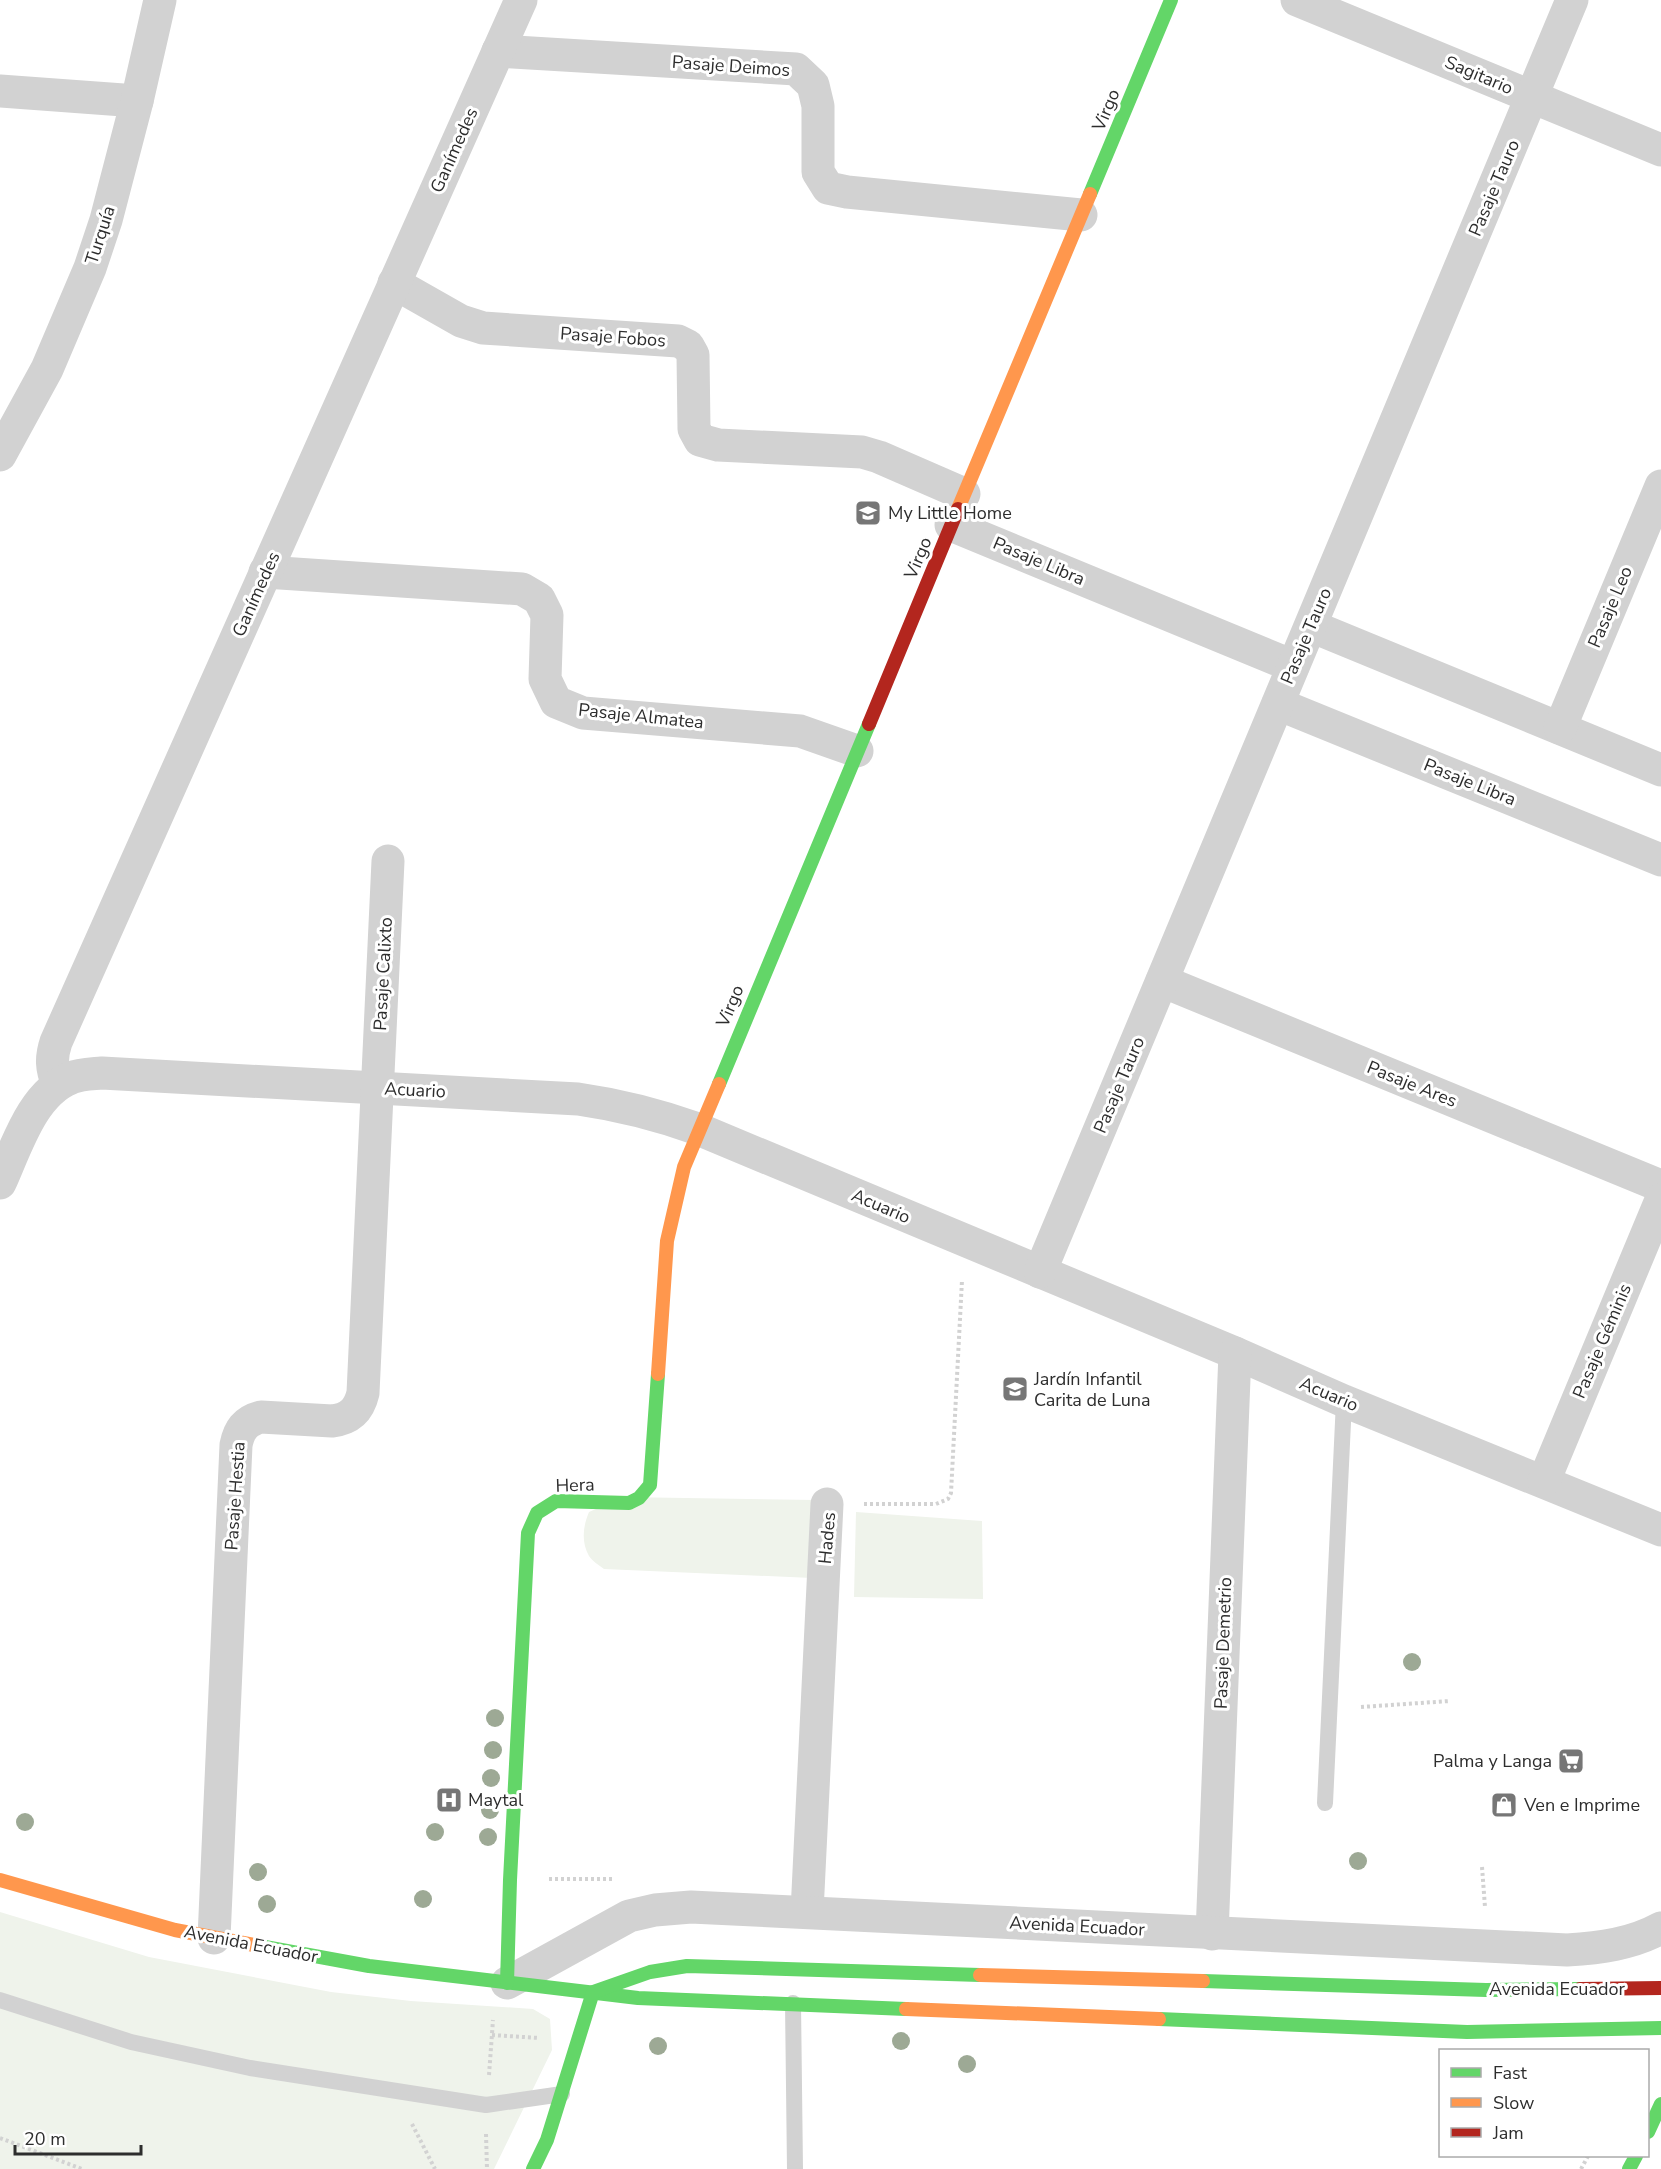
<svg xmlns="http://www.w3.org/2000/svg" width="1661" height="2169" viewBox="0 0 1661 2169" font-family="'Nunito Sans',sans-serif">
<rect width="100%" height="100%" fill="#fff"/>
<g fill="#eff3eb">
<path d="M623 1497 816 1500 812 1578 604 1569C599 1565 592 1561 589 1556 581 1542 583 1526 589 1512Z"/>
<path d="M856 1512 982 1521 983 1599 854 1597Z"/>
<path d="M0 1912 149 1957 331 1992 411 2001 533 2009 550 2019 552 2050 494 2169H0Z"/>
</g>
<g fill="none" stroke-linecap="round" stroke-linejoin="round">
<g stroke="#d2d2d2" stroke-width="4" stroke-dasharray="3 3" stroke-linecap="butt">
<path d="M864 1504H936L948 1499 951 1493 962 1280"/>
<path d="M1361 1707 1450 1701"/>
<path d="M1482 1867 1485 1907"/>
<path d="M549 1879H613"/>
<path d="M492 2035 539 2038"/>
<path d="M489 2075 493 2020"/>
<path d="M412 2124 435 2169"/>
<path d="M486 2134 487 2169"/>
<path d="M0 2138 82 2169"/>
<path d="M1581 2169 1588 2156"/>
</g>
<g stroke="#d2d2d2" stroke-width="16">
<path d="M1325 1803 1344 1401"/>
<path d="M0 2000 131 2042 250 2068 486 2105 562 2094"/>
<path d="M793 2003 795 2169"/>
</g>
<g stroke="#d2d2d2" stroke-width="33">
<path d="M1297 0 1661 150"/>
<path d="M498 51 796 69 813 85 818 106V172L828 188 847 192 1081 215"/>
<path d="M0 91 137 101"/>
<path d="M394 283 461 321 483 328 678 341 688 346 693 355 694 429 700 440 718 445 862 452 879 457 964 494"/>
<path d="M0 455 47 369 90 268 106 220 137 101 160 0"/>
<path d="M951 525 1293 666"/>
<path d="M265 572 522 589 539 599 547 615 545 679 556 702 583 713 800 731 857 751"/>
<path d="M1311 626 1661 770"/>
<path d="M1278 704 1661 860"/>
<path d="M1560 728 1661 486"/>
<path d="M1162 981 1661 1186"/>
<path d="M58 1084C51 1069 51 1057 56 1042L521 0"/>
<path d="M0 1183C16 1148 32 1093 71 1078 80 1074 92 1074 102 1073L578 1099C620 1105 659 1115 698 1129L1235 1353 1344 1401 1661 1530"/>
<path d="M1040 1272 1572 0"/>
<path d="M1544 1481 1661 1200"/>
<path d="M807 1912 827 1504"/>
<path d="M1212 1934 1235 1353"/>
<path d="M214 1938 236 1445C239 1430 245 1421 261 1417L332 1421C350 1419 359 1410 363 1393L388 861"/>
<path d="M507 1983 629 1916 655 1910 691 1907 1567 1950C1600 1948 1632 1944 1661 1928"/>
</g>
<g stroke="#63d668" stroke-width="14">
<path d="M1090 194 1171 0"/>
<path d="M719 1084 869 724"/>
<path d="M254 1945 369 1966 638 1998 906 2009"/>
<path d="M1203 1981 1486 1990 1580 1989"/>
<path d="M507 1983 510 1880 528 1533 537 1513 556 1501 629 1503 639 1498 650 1485 658 1374"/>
<path d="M1159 2019 1467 2032 1661 2028"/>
<path d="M1648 2132 1661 2104"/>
<path d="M533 2169 547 2140 593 1992 650 1972 687 1966 980 1975"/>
<path d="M1629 2169 1636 2156"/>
</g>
<g stroke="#ff974d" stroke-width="14">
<path d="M958 509 1090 194"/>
<path d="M658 1374 667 1241 684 1167 719 1084"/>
<path d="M0 1880 175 1930 254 1945"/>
<path d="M980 1975 1203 1981"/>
<path d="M906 2009 1159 2019"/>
</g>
<g stroke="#b3261e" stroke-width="14">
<path d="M869 724 958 509"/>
<path d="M1580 1989 1661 1988"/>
</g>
</g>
<g fill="#9da995">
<circle cx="1412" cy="1662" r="9"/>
<circle cx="495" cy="1718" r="9"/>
<circle cx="493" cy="1750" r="9"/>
<circle cx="491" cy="1778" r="9"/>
<circle cx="490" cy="1810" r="9"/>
<circle cx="25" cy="1822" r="9"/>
<circle cx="435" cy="1832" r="9"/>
<circle cx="488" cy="1837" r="9"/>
<circle cx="1358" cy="1861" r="9"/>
<circle cx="258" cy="1872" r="9"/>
<circle cx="423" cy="1899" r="9"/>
<circle cx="267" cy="1904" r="9"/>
<circle cx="901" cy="2041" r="9"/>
<circle cx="658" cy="2046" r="9"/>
<circle cx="967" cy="2064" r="9"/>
</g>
<defs>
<symbol id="school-square" viewBox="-11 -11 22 22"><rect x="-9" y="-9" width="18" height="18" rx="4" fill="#767676" stroke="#fff"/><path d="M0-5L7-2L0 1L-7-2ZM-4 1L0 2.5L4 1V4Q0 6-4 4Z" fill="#fff"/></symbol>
<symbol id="supermarket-square" viewBox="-11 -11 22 22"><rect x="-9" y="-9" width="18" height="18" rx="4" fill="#767676" stroke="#fff"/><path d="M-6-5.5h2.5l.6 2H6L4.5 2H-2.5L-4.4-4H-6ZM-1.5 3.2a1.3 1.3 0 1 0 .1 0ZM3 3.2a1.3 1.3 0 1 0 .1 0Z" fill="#fff"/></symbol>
<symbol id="hospital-square" viewBox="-11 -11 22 22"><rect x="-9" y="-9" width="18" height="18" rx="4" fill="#767676" stroke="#fff"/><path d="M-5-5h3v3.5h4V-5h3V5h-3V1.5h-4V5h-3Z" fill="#fff"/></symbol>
<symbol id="shop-square" viewBox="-11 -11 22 22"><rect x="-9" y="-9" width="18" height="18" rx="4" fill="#767676" stroke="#fff"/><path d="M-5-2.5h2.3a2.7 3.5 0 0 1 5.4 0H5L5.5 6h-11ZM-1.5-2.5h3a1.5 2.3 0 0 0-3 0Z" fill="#fff"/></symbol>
</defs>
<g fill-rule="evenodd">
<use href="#school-square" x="853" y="498" width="30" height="30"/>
<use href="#school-square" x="1000" y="1374" width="30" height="30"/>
<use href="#supermarket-square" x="1556" y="1746" width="30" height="30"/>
<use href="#hospital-square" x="434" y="1785" width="30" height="30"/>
<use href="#shop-square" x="1489" y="1790" width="30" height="30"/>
</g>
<g text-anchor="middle" stroke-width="6" stroke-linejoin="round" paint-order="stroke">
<g font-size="18" fill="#2d2d2d" stroke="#fff">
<text transform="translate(731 66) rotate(4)" y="6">Pasaje Deimos</text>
<text transform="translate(1479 75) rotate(23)" y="6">Sagitario</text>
<text transform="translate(1106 110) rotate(-67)" y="6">Virgo</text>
<text transform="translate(454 150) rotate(-66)" y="6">Ganímedes</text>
<text transform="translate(1494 188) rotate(-67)" y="6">Pasaje Tauro</text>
<text transform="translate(100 235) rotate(-72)" y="6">Turquía</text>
<text transform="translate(613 337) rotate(4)" y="6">Pasaje Fobos</text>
<text transform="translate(918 558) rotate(-67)" y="6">Virgo</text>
<text transform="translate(1039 561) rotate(23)" y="6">Pasaje Libra</text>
<text transform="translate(256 594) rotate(-66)" y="6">Ganímedes</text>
<text transform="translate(1610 607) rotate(-67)" y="6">Pasaje Leo</text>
<text transform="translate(1306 636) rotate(-67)" y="6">Pasaje Tauro</text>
<text transform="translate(641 716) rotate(6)" y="6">Pasaje Almatea</text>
<text transform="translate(1470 782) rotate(22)" y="6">Pasaje Libra</text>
<text transform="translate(383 974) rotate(-87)" y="6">Pasaje Calixto</text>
<text transform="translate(730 1006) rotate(-67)" y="6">Virgo</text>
<text transform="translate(1412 1084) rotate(22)" y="6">Pasaje Ares</text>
<text transform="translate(1119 1085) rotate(-67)" y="6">Pasaje Tauro</text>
<text transform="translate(415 1090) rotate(3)" y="6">Acuario</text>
<text transform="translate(881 1206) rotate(23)" y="6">Acuario</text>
<text transform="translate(1602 1341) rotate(-67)" y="6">Pasaje Géminis</text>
<text transform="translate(1329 1394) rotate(23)" y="6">Acuario</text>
<text transform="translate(575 1485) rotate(-2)" y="6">Hera</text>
<text transform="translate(235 1496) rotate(-86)" y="6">Pasaje Hestia</text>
<text transform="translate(827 1538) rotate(-85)" y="6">Hades</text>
<text transform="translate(1223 1643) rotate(-88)" y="6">Pasaje Demetrio</text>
<text transform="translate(1077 1926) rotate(3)" y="6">Avenida Ecuador</text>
<text transform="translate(251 1944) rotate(11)" y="6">Avenida Ecuador</text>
<text x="1557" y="1995">Avenida Ecuador</text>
</g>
<g font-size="18" fill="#2d2d2d" stroke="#fff" text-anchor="start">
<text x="888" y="519">My Little Home</text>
<text x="1034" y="1385">Jardín Infantil<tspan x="1034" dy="21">Carita de Luna</tspan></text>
<text x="1552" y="1767" text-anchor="end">Palma y Langa</text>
<text x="468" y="1806">Maytal</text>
<text x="1524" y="1811">Ven e Imprime</text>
</g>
</g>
<rect x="1439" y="2049" width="210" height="108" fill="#ffffff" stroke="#ababab" stroke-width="1.5"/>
<rect x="1451" y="2068" width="30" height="9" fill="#63d668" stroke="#ababab" stroke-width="1.5"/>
<text x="1493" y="2079" font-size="18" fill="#2d2d2d">Fast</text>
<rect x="1451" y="2098" width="30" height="9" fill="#ff974d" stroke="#ababab" stroke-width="1.5"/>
<text x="1493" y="2109" font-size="18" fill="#2d2d2d">Slow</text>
<rect x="1451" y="2128" width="30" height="9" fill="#b3261e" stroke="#ababab" stroke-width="1.5"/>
<text x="1493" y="2139" font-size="18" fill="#2d2d2d">Jam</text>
<path d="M15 2145v9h126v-9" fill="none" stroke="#2d2d2d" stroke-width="3"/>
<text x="24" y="2145" font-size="18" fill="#2d2d2d" stroke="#ffffff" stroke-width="4.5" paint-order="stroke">20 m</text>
</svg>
